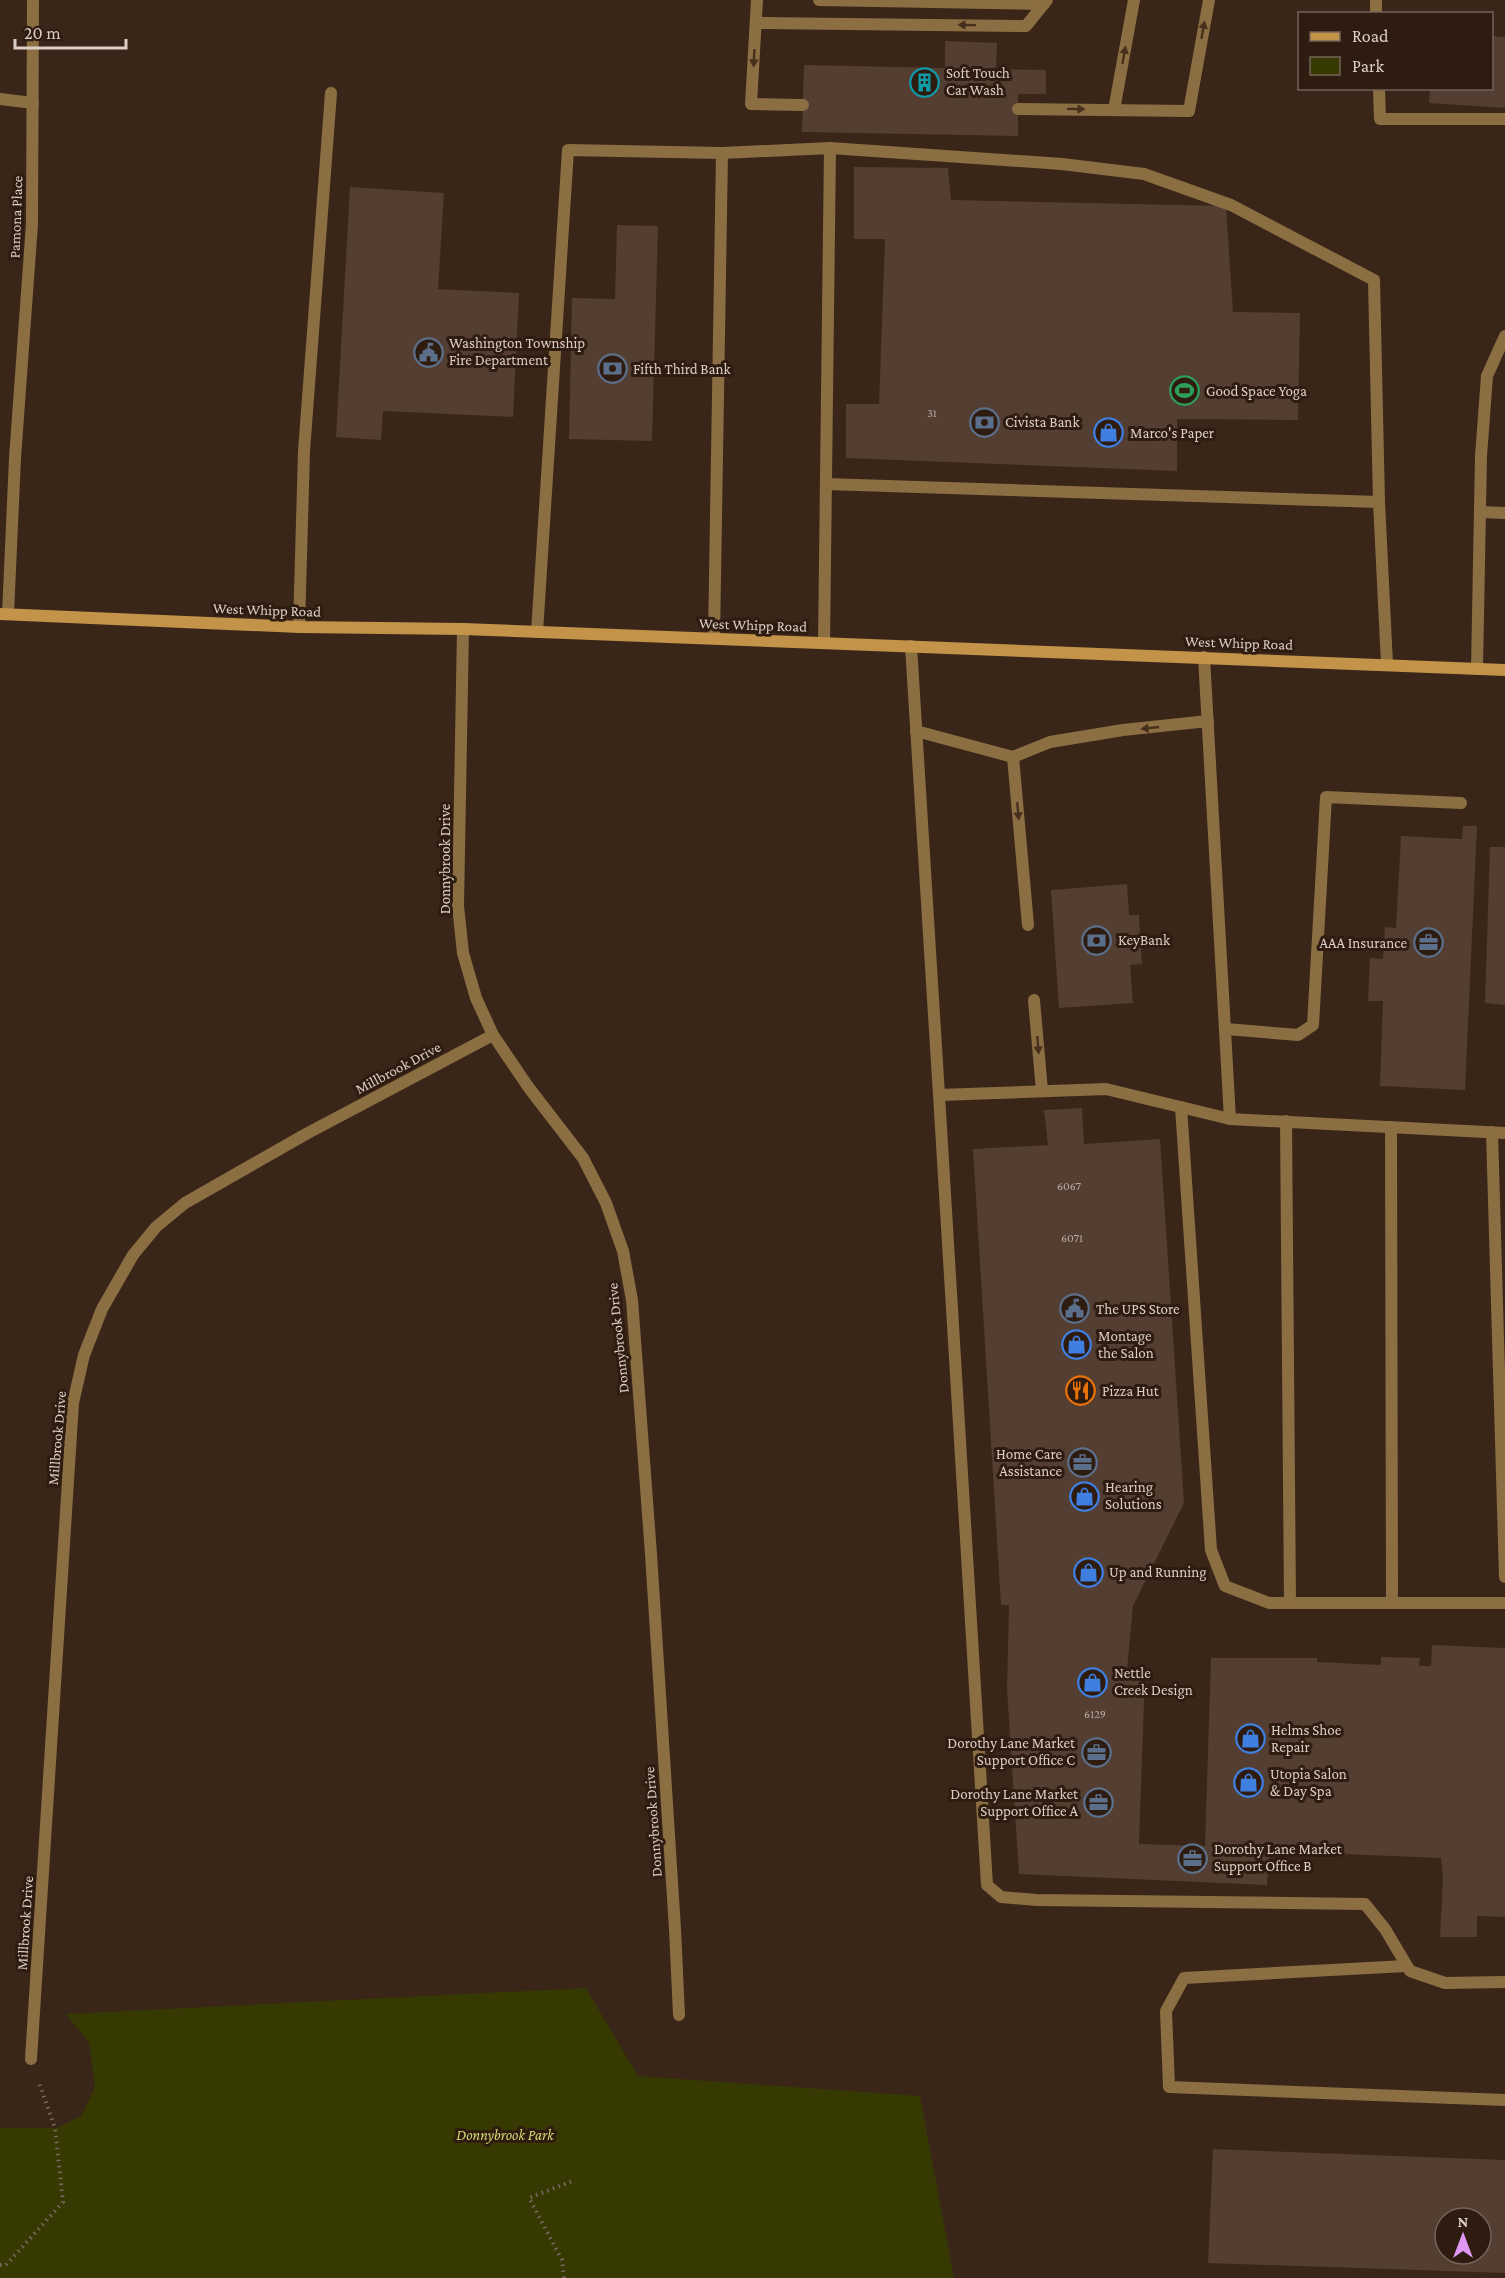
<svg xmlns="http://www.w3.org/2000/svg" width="1505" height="2278" viewBox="0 0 1505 2278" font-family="'Crimson Pro',serif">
<rect width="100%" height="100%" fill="#392619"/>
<path fill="#363901" d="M586 1988 638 2076 920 2096 954 2278H0V2128H57L81 2116 95 2087 89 2043 66 2014Z"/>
<g fill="#533e31" fill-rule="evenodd">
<path d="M1492 36 1505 37V108L1429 103 1430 88H1492Z"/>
<path d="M945 41 997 43 996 69 1046 70V94H1018V136L802 132 804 65 945 68Z"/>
<path d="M854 167 948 168 951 200 1226 206 1233 312 1300 313 1298 420 1177 419V471L846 458V404H879L885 239H854Z"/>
<path d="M350 187 444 193 438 289 519 293 513 417 383 411 381 440 336 437Z"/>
<path d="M617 225 658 226 652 441 569 439 572 298 615 299Z"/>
<path d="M1463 826H1477L1465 1090 1380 1086 1383 1001H1368L1370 958 1383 959 1385 927 1396 928 1401 836 1462 839Z"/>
<path d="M1490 847H1505V1005L1485 1003Z"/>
<path d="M1127 884 1129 915H1139L1142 964 1130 965 1133 1003 1059 1008 1051 890Z"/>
<path d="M1082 1108 1084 1144 1160 1139 1184 1503 1133 1606 1127 1670 1145 1674 1139 1844 1205 1846 1211 1658H1317V1662L1381 1665V1657L1420 1658 1419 1666H1431L1432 1645 1505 1648V1917L1477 1916V1937H1440L1443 1879 1441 1858 1270 1851 1267 1885 1019 1874 1007 1689 1009 1605H1001L973 1149 1048 1145 1044 1110Z"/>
<path d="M1213 2149 1505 2160V2273L1208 2263ZM1445 2218H1481V2254H1445Z"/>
</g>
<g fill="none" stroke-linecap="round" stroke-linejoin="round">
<g stroke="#7a695e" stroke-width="4" stroke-dasharray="1.5 4.5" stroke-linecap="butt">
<path d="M0 2265H6L63 2202 55 2128 39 2083"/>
<path d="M564 2278 562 2260 529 2198 575 2180"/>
</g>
<g stroke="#8c6e43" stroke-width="12">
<path d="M757 0 751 104 803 105"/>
<path d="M819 0 1044 4"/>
<path d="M1376 0V14"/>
<path d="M756 23 1026 26 1047 0"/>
<path d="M1379 88 1380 119H1505"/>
<path d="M1018 109 1189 111 1209 0"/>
<path d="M1114 110 1134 0"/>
<path d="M830 148 1062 164 1144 174 1231 205 1374 280 1379 502"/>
<path d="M826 484 1379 502 1387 664"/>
<path d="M1480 512 1505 513"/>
<path d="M299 627 304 451 331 93"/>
<path d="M537 632 568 150 722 153"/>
<path d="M714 638 722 153 830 148 824 643"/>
<path d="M911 646 939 1095 1106 1089 1230 1119"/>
<path d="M1204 657 1230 1119 1505 1133"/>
<path d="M1477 669 1481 456 1487 376 1505 336"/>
<path d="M916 731 1013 757"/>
<path d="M1028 925 1013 757 1050 742 1123 730 1208 721"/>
<path d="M1034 1000 1042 1091"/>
<path d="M1226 1029 1298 1035 1313 1025 1326 797 1461 803"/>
<path d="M939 1095 987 1885 1001 1897 1037 1900 1365 1904 1385 1929 1410 1971 1445 1983 1505 1982"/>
<path d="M1181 1107 1211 1550 1225 1586 1269 1603H1505"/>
<path d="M1286 1121 1290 1603"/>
<path d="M1391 1127 1392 1603"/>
<path d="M1492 1132 1505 1577"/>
<path d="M1406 1966 1184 1978 1166 2011 1169 2087 1505 2100"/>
</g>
<g stroke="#8c6e43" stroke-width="12">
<path d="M0 99 33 103"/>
<path d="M8 614 15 458 32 224 33 0"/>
<path d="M463 629 458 906 463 953 476 998 493 1035 529 1088 583 1158 606 1203 623 1251 632 1300 651 1554 675 1929 679 2015"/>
<path d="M31 2059 73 1403 84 1355 102 1309 133 1255 156 1227 185 1203 306 1134 493 1035"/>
</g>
<path stroke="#c3934a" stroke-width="12" d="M0 614 299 627 463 629 1505 670"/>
</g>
<defs><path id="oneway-solid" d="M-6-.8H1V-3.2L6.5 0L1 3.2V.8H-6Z" transform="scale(1.5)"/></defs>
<g fill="#46301d">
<use href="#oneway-solid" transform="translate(967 25) rotate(-179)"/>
<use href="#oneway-solid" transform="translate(1203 30) rotate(-80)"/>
<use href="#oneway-solid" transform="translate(1124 55) rotate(-80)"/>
<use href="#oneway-solid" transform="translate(754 58) rotate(93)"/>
<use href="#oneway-solid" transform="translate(1076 109) rotate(1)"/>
<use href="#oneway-solid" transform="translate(1150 728) rotate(174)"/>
<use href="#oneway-solid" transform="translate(1018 811) rotate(85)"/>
<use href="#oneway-solid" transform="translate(1038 1045) rotate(85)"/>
</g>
<defs>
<symbol id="building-ring" viewBox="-11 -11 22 22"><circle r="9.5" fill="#2f1c10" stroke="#0f9aa8" stroke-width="1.5"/><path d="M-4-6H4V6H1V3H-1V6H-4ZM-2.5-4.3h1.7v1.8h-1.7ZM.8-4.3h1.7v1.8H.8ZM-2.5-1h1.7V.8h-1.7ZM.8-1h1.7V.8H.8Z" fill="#0f9aa8"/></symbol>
<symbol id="civic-ring" viewBox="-11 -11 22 22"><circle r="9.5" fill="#2f1c10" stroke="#5c6f8a" stroke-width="1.5"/><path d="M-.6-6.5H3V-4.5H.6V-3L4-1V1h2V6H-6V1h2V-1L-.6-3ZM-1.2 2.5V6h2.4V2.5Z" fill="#5c6f8a"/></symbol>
<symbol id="bank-ring" viewBox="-11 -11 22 22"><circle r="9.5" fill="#2f1c10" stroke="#5c6f8a" stroke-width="1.5"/><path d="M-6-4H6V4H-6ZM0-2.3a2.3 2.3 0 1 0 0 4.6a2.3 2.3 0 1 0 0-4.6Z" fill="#5c6f8a"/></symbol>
<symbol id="stadium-ring" viewBox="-11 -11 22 22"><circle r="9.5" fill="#2f1c10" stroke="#2e9e5b" stroke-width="1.5"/><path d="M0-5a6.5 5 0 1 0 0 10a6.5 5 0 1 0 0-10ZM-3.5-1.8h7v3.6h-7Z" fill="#2e9e5b"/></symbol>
<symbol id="shop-ring" viewBox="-11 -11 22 22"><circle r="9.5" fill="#2f1c10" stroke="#3f7fe0" stroke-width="1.5"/><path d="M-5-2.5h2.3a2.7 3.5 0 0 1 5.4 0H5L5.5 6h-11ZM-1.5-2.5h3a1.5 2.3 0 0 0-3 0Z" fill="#3f7fe0"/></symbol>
<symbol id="office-ring" viewBox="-11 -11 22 22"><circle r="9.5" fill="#2f1c10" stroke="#5c6f8a" stroke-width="1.5"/><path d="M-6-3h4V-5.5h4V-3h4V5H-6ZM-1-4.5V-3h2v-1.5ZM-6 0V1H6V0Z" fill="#5c6f8a"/></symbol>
<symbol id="restaurant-ring" viewBox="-11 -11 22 22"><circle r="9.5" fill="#2f1c10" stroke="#e8710a" stroke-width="1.5"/><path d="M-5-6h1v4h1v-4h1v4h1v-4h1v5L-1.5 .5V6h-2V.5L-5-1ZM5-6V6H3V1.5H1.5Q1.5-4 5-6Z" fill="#e8710a"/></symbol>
</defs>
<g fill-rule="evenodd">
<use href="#building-ring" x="908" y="66" width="33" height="33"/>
<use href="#civic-ring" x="412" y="336" width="33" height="33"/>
<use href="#bank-ring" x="596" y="352" width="33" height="33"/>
<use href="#stadium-ring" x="1168" y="374" width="33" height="33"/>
<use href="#bank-ring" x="968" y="406" width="33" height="33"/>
<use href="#shop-ring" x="1092" y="416" width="33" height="33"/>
<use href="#bank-ring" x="1080" y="924" width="33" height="33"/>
<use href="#office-ring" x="1412" y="926" width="33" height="33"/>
<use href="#civic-ring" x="1058" y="1292" width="33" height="33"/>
<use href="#shop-ring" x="1060" y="1328" width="33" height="33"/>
<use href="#restaurant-ring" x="1064" y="1374" width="33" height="33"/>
<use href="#office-ring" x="1066" y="1446" width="33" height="33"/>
<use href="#shop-ring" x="1068" y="1480" width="33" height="33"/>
<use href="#shop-ring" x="1072" y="1556" width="33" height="33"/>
<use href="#shop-ring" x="1076" y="1666" width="33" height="33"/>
<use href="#shop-ring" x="1234" y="1722" width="33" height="33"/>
<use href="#office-ring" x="1080" y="1736" width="33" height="33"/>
<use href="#shop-ring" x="1232" y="1766" width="33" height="33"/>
<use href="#office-ring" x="1082" y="1786" width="33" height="33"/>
<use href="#office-ring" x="1176" y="1842" width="33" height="33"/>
</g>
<g text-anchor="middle" stroke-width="6" stroke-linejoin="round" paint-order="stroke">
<g font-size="12" fill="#b9aaa1">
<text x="932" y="417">31</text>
<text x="1069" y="1190">6067</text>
<text x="1072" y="1242">6071</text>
<text x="1095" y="1718">6129</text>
</g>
<g font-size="15" fill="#dbcec6" stroke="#2f1c10" text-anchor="start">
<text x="946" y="78">Soft Touch<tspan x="946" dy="17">Car Wash</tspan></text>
<text x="449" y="348">Washington Township<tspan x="449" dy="17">Fire Department</tspan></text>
<text x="633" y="374">Fifth Third Bank</text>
<text x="1206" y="396">Good Space Yoga</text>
<text x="1005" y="427">Civista Bank</text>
<text x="1130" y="438">Marco's Paper</text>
<text x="1118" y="945">KeyBank</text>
<text x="1407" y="948" text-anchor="end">AAA Insurance</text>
<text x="1096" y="1314">The UPS Store</text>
<text x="1098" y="1341">Montage<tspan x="1098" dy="17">the Salon</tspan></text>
<text x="1102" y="1396">Pizza Hut</text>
<text x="1062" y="1459" text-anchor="end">Home Care<tspan x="1062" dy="17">Assistance</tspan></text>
<text x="1105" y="1492">Hearing<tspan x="1105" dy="17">Solutions</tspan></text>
<text x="1109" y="1577">Up and Running</text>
<text x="1114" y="1678">Nettle<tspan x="1114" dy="17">Creek Design</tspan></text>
<text x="1271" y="1735">Helms Shoe<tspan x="1271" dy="17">Repair</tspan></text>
<text x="1075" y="1748" text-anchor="end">Dorothy Lane Market<tspan x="1075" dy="17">Support Office C</tspan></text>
<text x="1270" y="1779">Utopia Salon<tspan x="1270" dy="17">&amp; Day Spa</tspan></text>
<text x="1078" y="1799" text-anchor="end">Dorothy Lane Market<tspan x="1078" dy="17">Support Office A</tspan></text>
<text x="1214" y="1854">Dorothy Lane Market<tspan x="1214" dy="17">Support Office B</tspan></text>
</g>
<g font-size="15" fill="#dbcec6" stroke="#2f1c10">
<text transform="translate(16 217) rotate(-88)" y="5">Pamona Place</text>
<text transform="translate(267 610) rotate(2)" y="5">West Whipp Road</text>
<text transform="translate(753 625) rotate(2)" y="5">West Whipp Road</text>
<text transform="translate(1239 643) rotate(2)" y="5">West Whipp Road</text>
<text transform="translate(445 859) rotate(-90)" y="5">Donnybrook Drive</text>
<text transform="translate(398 1068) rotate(-28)" y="5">Millbrook Drive</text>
<text transform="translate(618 1338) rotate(-96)" y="5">Donnybrook Drive</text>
<text transform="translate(57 1438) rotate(-85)" y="5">Millbrook Drive</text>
<text transform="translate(653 1822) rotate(-94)" y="5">Donnybrook Drive</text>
<text transform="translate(25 1923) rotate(-86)" y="5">Millbrook Drive</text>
</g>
<g font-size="15" font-style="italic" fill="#d1d973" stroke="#2f1c10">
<text x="505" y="2140">Donnybrook Park</text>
</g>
</g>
<rect x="1298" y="12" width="195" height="78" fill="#2f1c10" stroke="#746359" stroke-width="1.5"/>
<rect x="1310" y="32" width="30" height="9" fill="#c3934a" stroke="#746359" stroke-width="1.5"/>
<text x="1352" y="42" font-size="18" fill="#dbcec6">Road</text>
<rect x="1310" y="57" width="30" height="18" fill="#363901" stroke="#746359" stroke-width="1.5"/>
<text x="1352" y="72" font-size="18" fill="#dbcec6">Park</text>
<g transform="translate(1463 2236)"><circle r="28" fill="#2f1c10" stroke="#746359" stroke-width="1.5"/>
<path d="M0-4.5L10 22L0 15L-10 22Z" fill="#de98f3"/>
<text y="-9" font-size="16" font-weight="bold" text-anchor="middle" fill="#dbcec6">N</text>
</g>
<path d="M15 39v9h111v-9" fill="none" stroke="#dbcec6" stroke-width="3"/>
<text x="24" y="39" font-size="18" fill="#dbcec6" stroke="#2f1c10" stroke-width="4.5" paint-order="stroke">20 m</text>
</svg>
